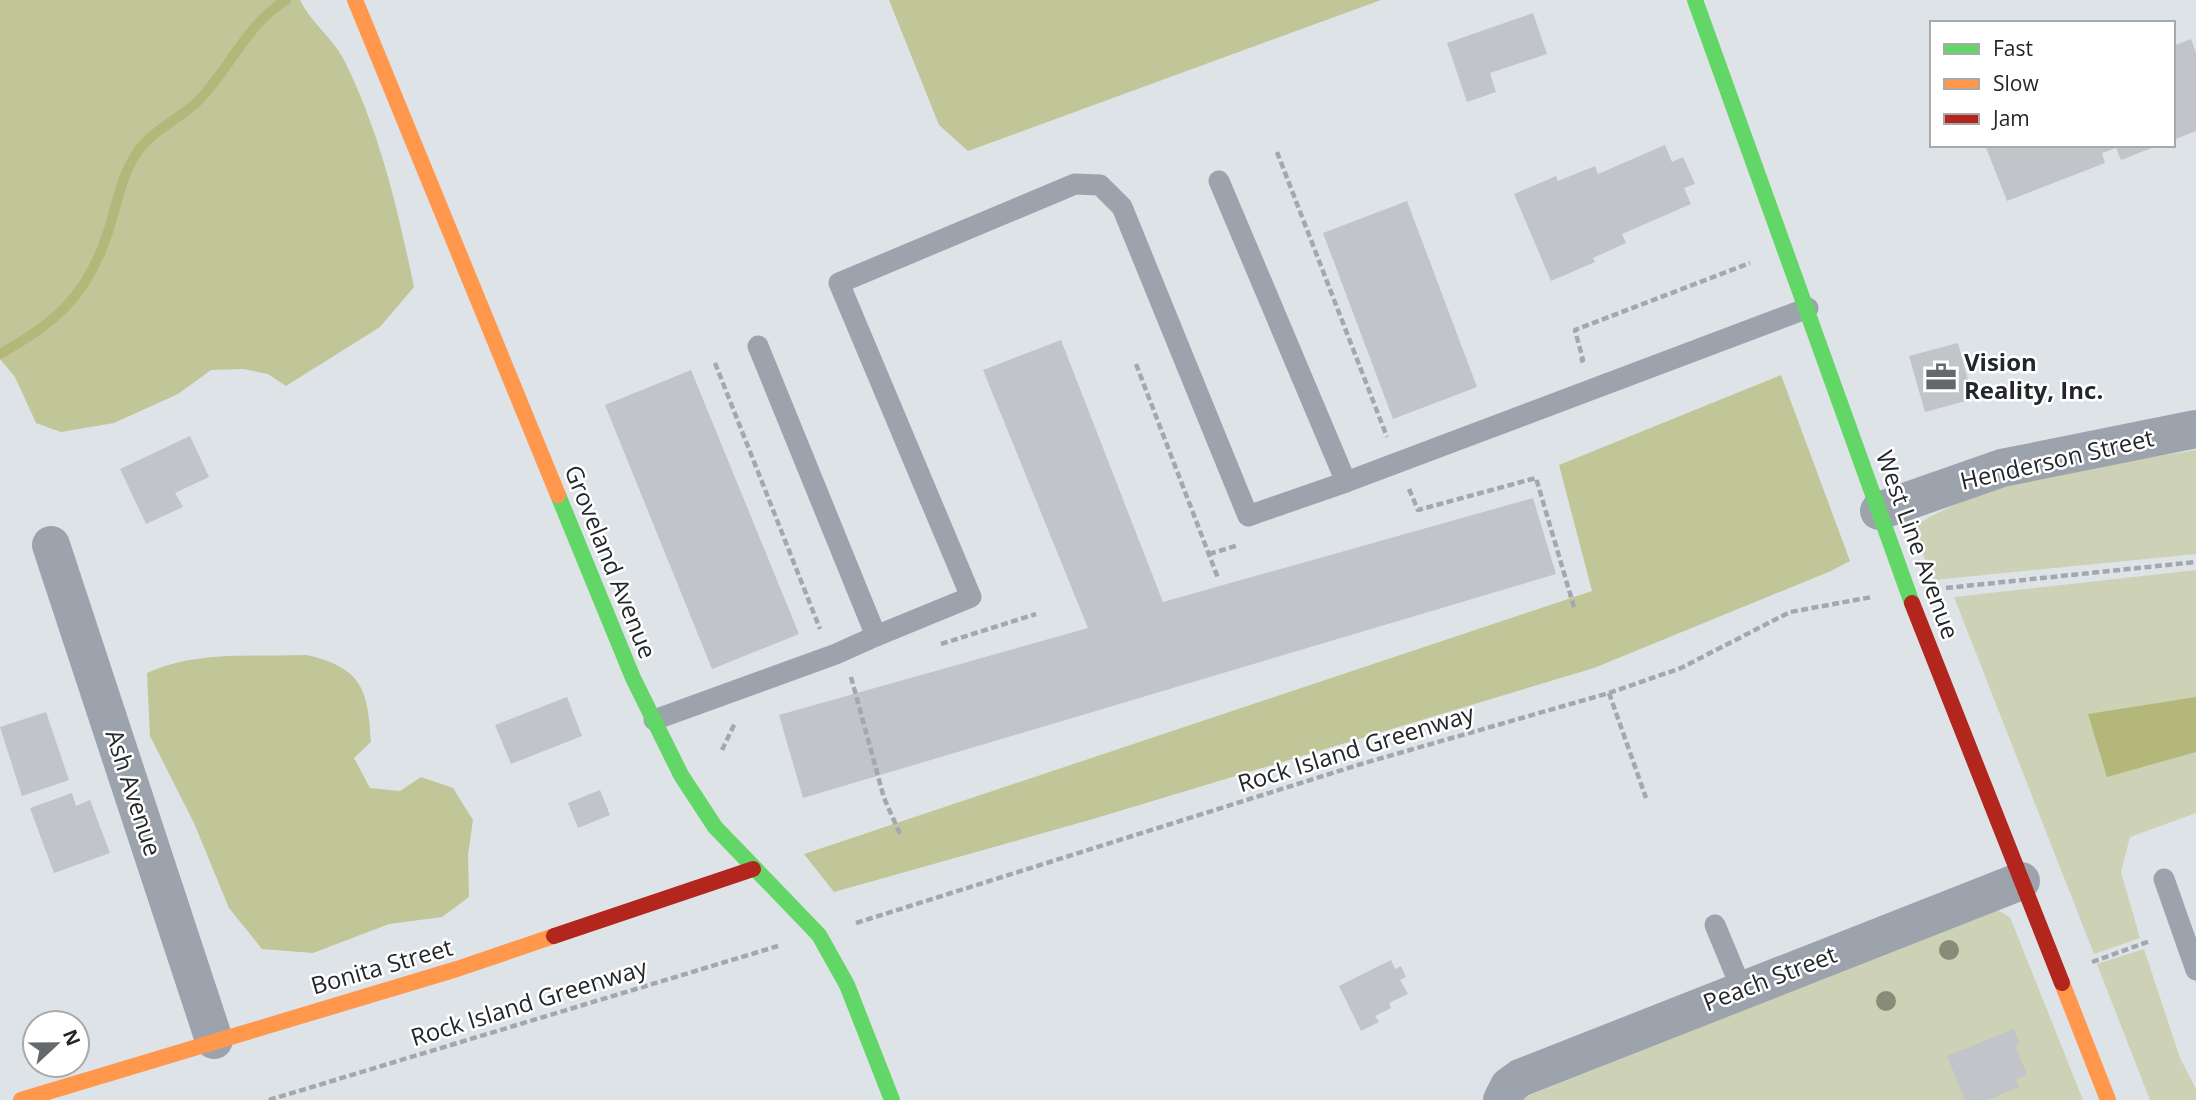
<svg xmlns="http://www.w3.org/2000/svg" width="2196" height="1100" viewBox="0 0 2196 1100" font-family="'Open Sans',sans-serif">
<rect width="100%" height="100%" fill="#dee3e8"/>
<g fill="#cdd1b5">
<path d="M2196 450V554L1934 580 1915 536 1916 525C1993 477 2107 465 2196 450Z"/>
<path d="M2196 570V813L2130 837 2121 872 2140 938 2094 954 1954 597Z"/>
<path d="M1995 909 2010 917 2083 1100H1518Z"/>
<path d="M2144 949 2180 1058 2196 1089V1100H2150L2097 964Z"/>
</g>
<g fill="#c1c698">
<path d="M0 0H300C311 23 333 38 344 60 380 132 398 210 414 287L380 327 286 386 268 374 243 369 211 370 178 394 114 423 61 432 36 423 15 377 0 359Z"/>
<path d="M889 0H1381L968 151 939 125Z"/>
<path d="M1781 375 1850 561 1831 571 1594 668 1093 819 834 892 804 854 1592 591 1559 465Z"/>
<path d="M307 655C362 668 368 689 371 742L354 758 370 788 400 791 421 777 453 788 473 820 468 855 469 897 442 917 389 924 313 953 262 949 229 908 194 823 150 736 147 673C197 650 253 657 307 655Z"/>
</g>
<path fill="#b3b77a" d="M2196 697V752L2107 777 2088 714Z"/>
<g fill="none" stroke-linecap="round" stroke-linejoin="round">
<path stroke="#b3b77a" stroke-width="10" d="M0 354C55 323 86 297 107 235 117 206 120 177 138 151 153 130 181 118 199 100 229 69 248 23 286 0"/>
</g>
<g fill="#c1c5c9">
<path d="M1533 13 1547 54 1490 73 1496 92 1467 102 1447 43Z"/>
<path d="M2191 39 2196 53V131L2173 140V46Z"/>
<path d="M1665 145 1672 162 1683 157 1695 184 1684 188 1691 204 1622 234 1626 243 1593 258 1595 262 1551 281 1514 194 1556 176 1558 181 1595 166 1598 174Z"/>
<path d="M1985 145H2159L2121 160 2116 148 2102 153 2105 163 2007 201Z"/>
<path d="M1407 201 1477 387 1393 419 1323 233Z"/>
<path d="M1061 340 1163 602 1533 498 1556 574 803 798 779 715 1088 628 983 370Z"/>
<path d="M1958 343 1973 399 1925 412 1909 356Z"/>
<path d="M691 370 799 634 712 669 605 405Z"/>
<path d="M190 436 209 477 175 493 183 507 146 524 120 469Z"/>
<path d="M567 697 582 736 511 764 495 725Z"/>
<path d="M46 712 69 780 22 796 0 727Z"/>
<path d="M600 790 610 815 578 828 568 803Z"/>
<path d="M72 793 76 806 90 800 110 853 54 873 30 808Z"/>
<path d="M1391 960 1395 969 1401 966 1406 977 1400 980 1408 994 1389 1003 1391 1008 1375 1016 1379 1022 1361 1031 1339 986Z"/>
<path d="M2014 1029 2020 1043 2015 1045 2027 1075 2016 1079 2019 1087 1987 1100H1965L1947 1056Z"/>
</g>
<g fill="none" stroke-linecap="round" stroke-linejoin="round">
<g stroke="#a2a8ad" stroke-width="4.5" stroke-dasharray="7 3.5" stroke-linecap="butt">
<path d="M1277 152 1387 437"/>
<path d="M1580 361 1583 360 1575 330 1750 263"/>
<path d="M715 363 820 629"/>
<path d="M1136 364 1218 578"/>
<path d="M1409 489 1418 510 1536 478 1574 607"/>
<path d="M1209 554 1239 545"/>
<path d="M1946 588 2196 562"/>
<path d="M941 644 1036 614"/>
<path d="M851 677 884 798 900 834"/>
<path d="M1609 693 1646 798"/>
<path d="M722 750 735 723"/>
<path d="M856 923 1361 764 1609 693 1681 668 1790 612 1872 597"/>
<path d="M2092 962 2150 941"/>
<path d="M269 1100 778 946"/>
</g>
<g stroke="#9ca3ac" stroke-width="21">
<path d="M1219 181 1346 482 1808 308"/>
<path d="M758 346 876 636 971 597 839 283 1075 184 1100 185 1122 207 1248 516 1346 482"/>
<path d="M654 720 836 654 876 636"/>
<path d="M2164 879 2196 970"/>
<path d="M1715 925 1742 990"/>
</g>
<g stroke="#9ca3ac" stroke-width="38">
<path d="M1879 511 2002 468 2196 429"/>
<path d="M51 545 214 1040"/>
<path d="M1502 1100 1509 1086 1520 1078 2021 881"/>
</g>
<g stroke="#63d668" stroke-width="16">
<path d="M1695 0 1912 603"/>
<path d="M558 495 633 678 681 775 715 827 819 935 847 985 892 1100"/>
</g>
<g stroke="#ff974d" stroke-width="16">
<path d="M355 0 558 495"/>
<path d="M2062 983 2108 1100"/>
<path d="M21 1100 457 969 554 936"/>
</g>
<g stroke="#b3261e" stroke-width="16">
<path d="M1912 603 2062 983"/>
<path d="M554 936 753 869"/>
</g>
</g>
<g fill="#878b78">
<circle cx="1949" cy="950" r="10"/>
<circle cx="1886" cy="1001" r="10"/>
</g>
<defs>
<symbol id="office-bare" viewBox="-9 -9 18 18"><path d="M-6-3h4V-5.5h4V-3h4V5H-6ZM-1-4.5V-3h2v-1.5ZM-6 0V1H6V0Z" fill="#65696c" stroke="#fff" stroke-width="2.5" paint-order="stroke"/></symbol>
</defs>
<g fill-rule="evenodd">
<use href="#office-bare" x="1919" y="355" width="44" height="44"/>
</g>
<g text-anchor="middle" stroke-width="5" stroke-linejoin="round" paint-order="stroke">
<g font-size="24" font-weight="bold" fill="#24272a" stroke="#fff" text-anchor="start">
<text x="1964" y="371">Vision<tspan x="1964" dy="28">Reality, Inc.</tspan></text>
</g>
<g font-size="24" fill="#24272a" stroke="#fff">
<text transform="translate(2057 460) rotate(-13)" y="8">Henderson Street</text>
<text transform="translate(1917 545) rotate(70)" y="8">West Line Avenue</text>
<text transform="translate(610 562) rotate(68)" y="8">Groveland Avenue</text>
<text transform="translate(1356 749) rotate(-17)" y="8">Rock Island Greenway</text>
<text transform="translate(133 793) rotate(72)" y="8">Ash Avenue</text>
<text transform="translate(382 967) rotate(-16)" y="8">Bonita Street</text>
<text transform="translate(1770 979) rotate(-21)" y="8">Peach Street</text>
<text transform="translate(529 1003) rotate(-17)" y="8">Rock Island Greenway</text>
</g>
</g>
<rect x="1930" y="21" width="245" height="126" fill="#ffffff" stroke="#a7a9aa" stroke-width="2"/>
<rect x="1944" y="44" width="35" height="10" fill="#63d668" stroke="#a7a9aa" stroke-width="2"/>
<text x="1993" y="56" font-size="21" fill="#24272a">Fast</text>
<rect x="1944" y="79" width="35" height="10" fill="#ff974d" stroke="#a7a9aa" stroke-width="2"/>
<text x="1993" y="91" font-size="21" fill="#24272a">Slow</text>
<rect x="1944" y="114" width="35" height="10" fill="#b3261e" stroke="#a7a9aa" stroke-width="2"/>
<text x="1993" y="126" font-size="21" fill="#24272a">Jam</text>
<g transform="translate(56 1044) rotate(68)"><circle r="33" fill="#ffffff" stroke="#a7a9aa" stroke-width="2"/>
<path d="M0-5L12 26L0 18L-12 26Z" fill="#65696c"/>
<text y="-10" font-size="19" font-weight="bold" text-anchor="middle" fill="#24272a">N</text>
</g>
</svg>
